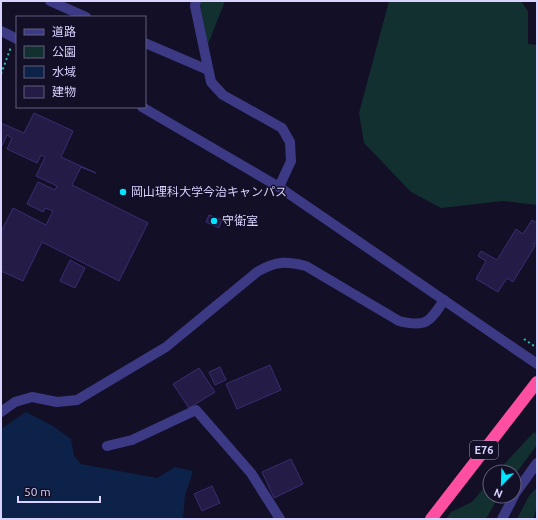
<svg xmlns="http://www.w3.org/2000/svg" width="538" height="520" viewBox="0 0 538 520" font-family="Ubuntu,'Noto Sans JP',sans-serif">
<rect width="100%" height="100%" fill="#130f26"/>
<g fill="#12302f">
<path d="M202 1H225L208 44 200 4Z"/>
<path d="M389 1H521L528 11V44L537 45V205L503 201 441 208 411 192 364 143 359 113Z"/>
<path d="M534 432 537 435V445L514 476V472H497Z"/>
<path d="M490 481V496H499L486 519H446L451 512 472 502Z"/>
<path d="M537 487V507L533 519H517L529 496Z"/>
</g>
<path fill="#0c2248" d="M26 412 53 426 71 439 74 456 81 464 157 478 175 467 193 471 185 496 183 519 1 518V429Z"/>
<g fill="#241b47" stroke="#3b2d73">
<path d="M34 113 73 131 61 157 96 173 81 167 72 185 148 223 119 281 42 242 23 281 1 271V232L13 208 46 225 53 211 45 208 43 212 27 204 38 182 55 190 57 186 36 176 45 157 41 155 37 163 7 149 12 138 7 135 1 148V123L24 133Z"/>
<path d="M209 215 222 220 219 228 206 222Z"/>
<path d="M532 220 537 223V245L534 243 533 244 535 246 513 282 507 278 498 292 476 279 486 261 478 256 481 251 497 260 516 229 523 234Z"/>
<path d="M70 260 85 268 75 288 60 281Z"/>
<path d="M270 365 281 390 237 409 226 384Z"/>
<path d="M220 367 226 380 215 385 209 372Z"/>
<path d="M199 368 215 392 189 408 173 384Z"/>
<path d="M291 459 303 484 274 498 262 472Z"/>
<path d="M212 486 220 503 202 511 194 494Z"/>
</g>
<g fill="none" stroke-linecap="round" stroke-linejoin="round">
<g stroke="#2fb8b0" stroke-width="2" stroke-dasharray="2 3" stroke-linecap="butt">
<path d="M1 74 11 47"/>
<path d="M524 339 537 348"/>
</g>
<g stroke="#3d3a85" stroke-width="10">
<path d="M50 1 86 17"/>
<path d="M196 1 195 6 211 82 223 95 282 128 290 142 291 161 279 187"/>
<path d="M1 31 17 39"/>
<path d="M145 43 208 70"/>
<path d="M142 107 279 187 537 364"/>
<path d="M1 412 15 402 32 397 57 402 77 400 166 347 257 272C276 261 285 261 306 266L399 321C426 328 430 322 444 300"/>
<path d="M107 446 132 440 196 410 251 473 280 519"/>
<path d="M514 495 537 463"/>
<path d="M502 519 514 496"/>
</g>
<path stroke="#ff4fa3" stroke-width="12" d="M431 519 537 382"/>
</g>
<g fill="#00e5ff" stroke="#130f26" stroke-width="1.5">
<circle cx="123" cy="192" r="4"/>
<circle cx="214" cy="221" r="4"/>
</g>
<g text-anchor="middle" stroke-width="3" stroke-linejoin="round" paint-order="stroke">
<rect fill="#130f26" stroke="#9e99be" stroke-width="1" x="470" y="441" width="28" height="18" rx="3"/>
<g font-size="11" font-weight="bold" fill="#d9d4ff">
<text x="484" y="454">E76</text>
</g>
<g font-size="12" fill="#d9d4ff" stroke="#130f26" text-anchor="start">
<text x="131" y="196">岡山理科大学今治キャンパス</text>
<text x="222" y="225">守衛室</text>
</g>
</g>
<rect width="538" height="520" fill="none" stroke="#d9d4ff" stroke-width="4"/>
<rect x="16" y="16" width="130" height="92" fill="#130f26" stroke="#625e7d"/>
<rect x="24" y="29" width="20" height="6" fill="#3d3a85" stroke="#625e7d"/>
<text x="52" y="36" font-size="12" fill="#d9d4ff">道路</text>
<rect x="24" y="46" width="20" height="12" fill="#12302f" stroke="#625e7d"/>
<text x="52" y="56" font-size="12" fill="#d9d4ff">公園</text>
<rect x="24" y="66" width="20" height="12" fill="#0c2248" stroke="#625e7d"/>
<text x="52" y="76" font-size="12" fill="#d9d4ff">水域</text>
<rect x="24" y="86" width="20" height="12" fill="#241b47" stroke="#625e7d"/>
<text x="52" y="96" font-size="12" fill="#d9d4ff">建物</text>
<g transform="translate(502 484) rotate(203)"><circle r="19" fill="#130f26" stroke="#625e7d"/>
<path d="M0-3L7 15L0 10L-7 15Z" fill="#00e5ff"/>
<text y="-6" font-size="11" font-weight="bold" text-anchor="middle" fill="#d9d4ff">N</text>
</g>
<path d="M18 496v6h82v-6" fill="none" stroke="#d9d4ff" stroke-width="2"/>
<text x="24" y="496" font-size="12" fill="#d9d4ff" stroke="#130f26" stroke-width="3" paint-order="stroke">50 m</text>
</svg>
